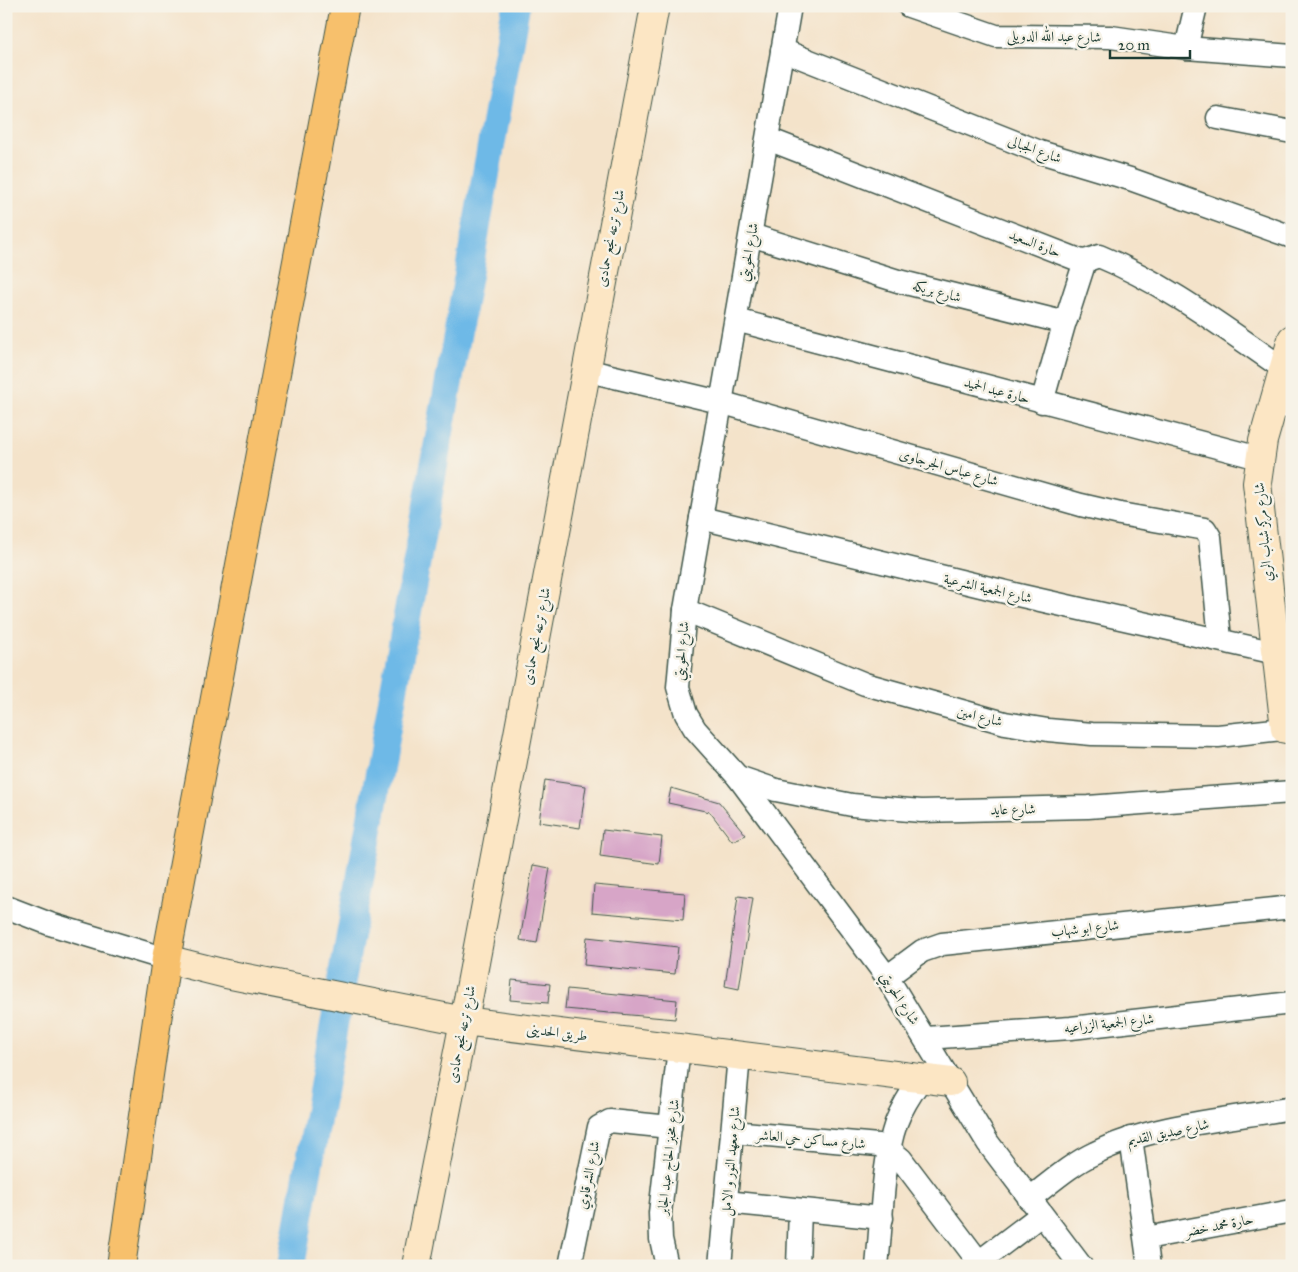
<svg xmlns="http://www.w3.org/2000/svg" width="1298" height="1272" viewBox="0 0 1298 1272" font-family="'IM FELL Great Primer',Amiri,serif">
<rect width="100%" height="100%" fill="#f7f3e8"/>
<filter id="ink" filterUnits="userSpaceOnUse"><feTurbulence type="fractalNoise" baseFrequency=".02" numOctaves="2"/><feDisplacementMap in="SourceGraphic" scale="10" xChannelSelector="R" yChannelSelector="G"/><feConvolveMatrix kernelMatrix="1 2 1 2 8 2 1 2 1" color-interpolation-filters="sRGB"/></filter>
<filter id="wash" filterUnits="userSpaceOnUse"><feTurbulence type="fractalNoise" baseFrequency=".0096" numOctaves="4" result="noise"/><feDisplacementMap in="SourceGraphic" scale="20" xChannelSelector="R" yChannelSelector="G"/><feGaussianBlur stdDeviation="1.12" result="paint"/><feColorMatrix in="noise" values="0 0 0 0 0 0 0 0 0 0 0 0 0 0 0 0 0 1.4 0 .05"/><feComposite in="paint" operator="in"/></filter>
<g filter="url(#wash)">
<rect width="100%" height="100%" fill="#f4e3ca"/>
<g fill="none" stroke-linecap="round" stroke-linejoin="round">
<path stroke="#6eb9e7" stroke-width="28" d="M291 1266 516 6"/>
</g>
<g id="blocks">
<g fill="#d7a5c7">
<path d="M545 780 586 786 580 828 539 822Z"/>
<path d="M671 788 719 802 746 835 732 841 710 812 668 803Z"/>
<path d="M603 830 662 837 659 864 600 856Z"/>
<path d="M533 865 550 868 537 943 520 940Z"/>
<path d="M594 885 685 893 683 920 592 912Z"/>
<path d="M738 896 753 898 739 989 725 986Z"/>
<path d="M587 937 678 947 675 974 584 965Z"/>
<path d="M512 980 550 984 548 1003 510 1000Z"/>
<path d="M567 989 677 1000 675 1019 565 1009Z"/>
</g>
</g>
</g>
<g filter="url(#ink)">
<use href="#blocks" fill-opacity="0" stroke="#3f564a" stroke-width="1"/>
<g fill="none" stroke-linecap="round" stroke-linejoin="round">
<defs>
<g id="street">
<path d="M790 6 685 610 678 687 686 714 695 729 738 777 887 977 988 1143 1081 1266"/>
<path d="M909 6 996 36 1111 37 1186 48 1292 56"/>
<path d="M1186 48 1196 6"/>
<path d="M782 50 1040 152 1130 179 1292 237"/>
<path d="M1218 118 1292 132"/>
<path d="M768 139 1079 260 1085 261 1099 256C1167 284 1224 328 1284 369"/>
<path d="M751 235 898 281 1062 322 1066 320 1085 261"/>
<path d="M736 320 1259 458"/>
<path d="M585 370 720 402 1081 505 1120 514 1205 529 1210 537 1220 639"/>
<path d="M1042 402 1065 321"/>
<path d="M1273 407 1292 406"/>
<path d="M701 518 1018 595 1276 653"/>
<path d="M685 610 865 684 1005 723 1048 730 1092 734 1218 736 1292 728"/>
<path d="M738 777 776 790 852 805 921 811 1088 807 1292 792"/>
<path d="M6 907 50 924 166 959"/>
<path d="M887 977 922 951 942 944 1292 907"/>
<path d="M926 1038 1071 1028 1292 1003"/>
<path d="M733 1132 878 1145 889 1149 901 1159 982 1266"/>
<path d="M1131 1138 1149 1266"/>
<path d="M1029 1199C1050 1183 1071 1164 1095 1153 1151 1125 1229 1119 1292 1108"/>
<path d="M726 1202 882 1218"/>
<path d="M1146 1238 1292 1211"/>
<path d="M979 1262 1041 1215"/>
<path d="M570 1266 599 1127 610 1121 670 1127"/>
<path d="M667 1266 661 1239 660 1213 679 1048"/>
<path d="M720 1266 739 1056"/>
<path d="M798 1266 800 1210"/>
<path d="M877 1266C882 1222 882 1163 896 1123 902 1107 911 1093 921 1079"/>
</g>
<g id="secondary">
<path d="M1285 729 1257 483 1263 441 1292 339"/>
<path d="M166 959 226 974 464 1021 951 1082"/>
<path d="M416 1266 464 1021 655 6"/>
</g>
<path id="primary" d="M121 1266 166 959 345 6"/>
</defs>
<use href="#street" stroke="#3f564a" stroke-width="25"/>
<use href="#secondary" stroke="#3f564a" stroke-width="30"/>
<use href="#primary" stroke="#3f564a" stroke-width="30"/>
<use href="#street" stroke="#fff" stroke-width="22"/>
<use href="#secondary" stroke="#fce6c4" stroke-width="28"/>
<use href="#primary" stroke="#f7c06c" stroke-width="28"/>
</g>
</g>
<g text-anchor="middle" stroke-width="5" stroke-linejoin="round" paint-order="stroke">
<g font-size="14" fill="#1f3d34" stroke="#f7f3e8">
<text transform="translate(1054 36) rotate(1)" y="5">شارع عبد الله الدويلى</text>
<text transform="translate(1035 149) rotate(20)" y="5">شارع الجبالى</text>
<text transform="translate(610 238) rotate(-79)" y="5">شارع ترعه نجع حمادى</text>
<text transform="translate(1035 243) rotate(21)" y="5">حارة السعيد</text>
<text transform="translate(748 252) rotate(-80)" y="5">شارع الحويتي</text>
<text transform="translate(937 291) rotate(15)" y="5">شارع بريكه</text>
<text transform="translate(997 390) rotate(15)" y="5">حارة عبد الحميد</text>
<text transform="translate(949 467) rotate(16)" y="5">شارع عباس الجرجاوى</text>
<text transform="translate(1263 532) rotate(-95)" y="5">شارع مركز شباب الري</text>
<text transform="translate(988 588) rotate(13)" y="5">شارع الجمعية الشرعية</text>
<text transform="translate(536 636) rotate(-79)" y="5">شارع ترعه نجع حمادى</text>
<text transform="translate(681 651) rotate(-85)" y="5">شارع الحويتي</text>
<text transform="translate(980 716) rotate(14)" y="5">شارع امين</text>
<text transform="translate(1013 809) rotate(-1)" y="5">شارع عايد</text>
<text transform="translate(1085 928) rotate(-6)" y="5">شارع ابو شهاب</text>
<text transform="translate(900 998) rotate(57)" y="5">شارع الحويتي</text>
<text transform="translate(1109 1023) rotate(-6)" y="5">شارع الجمعية الزراعيه</text>
<text transform="translate(557 1032) rotate(7)" y="5">طريق الحدينى</text>
<text transform="translate(461 1034) rotate(-79)" y="5">شارع ترعه نجع حمادى</text>
<text transform="translate(1168 1132) rotate(-12)" y="5">شارع صديق القديم</text>
<text transform="translate(811 1139) rotate(5)" y="5">شارع مساكن حي العاشر</text>
<text transform="translate(668 1157) rotate(-84)" y="5">شارع مخبز الحاج عبد الجابر</text>
<text transform="translate(730 1161) rotate(-85)" y="5">شارع معهد النور و الامل</text>
<text transform="translate(588 1175) rotate(-79)" y="5">شارع الشرقاوي</text>
<text transform="translate(1219 1225) rotate(-11)" y="5">حارة محمد خضر</text>
</g>
</g>
<rect width="1298" height="1272" fill="none" stroke="#f7f3e8" stroke-width="25"/>
<path d="M1110 50v8h80v-8" fill="none" stroke="#1f3d34" stroke-width="2.5"/>
<text x="1118" y="50" font-size="15" fill="#1f3d34" stroke="#f7f3e8" stroke-width="4" paint-order="stroke">20 m</text>
</svg>
